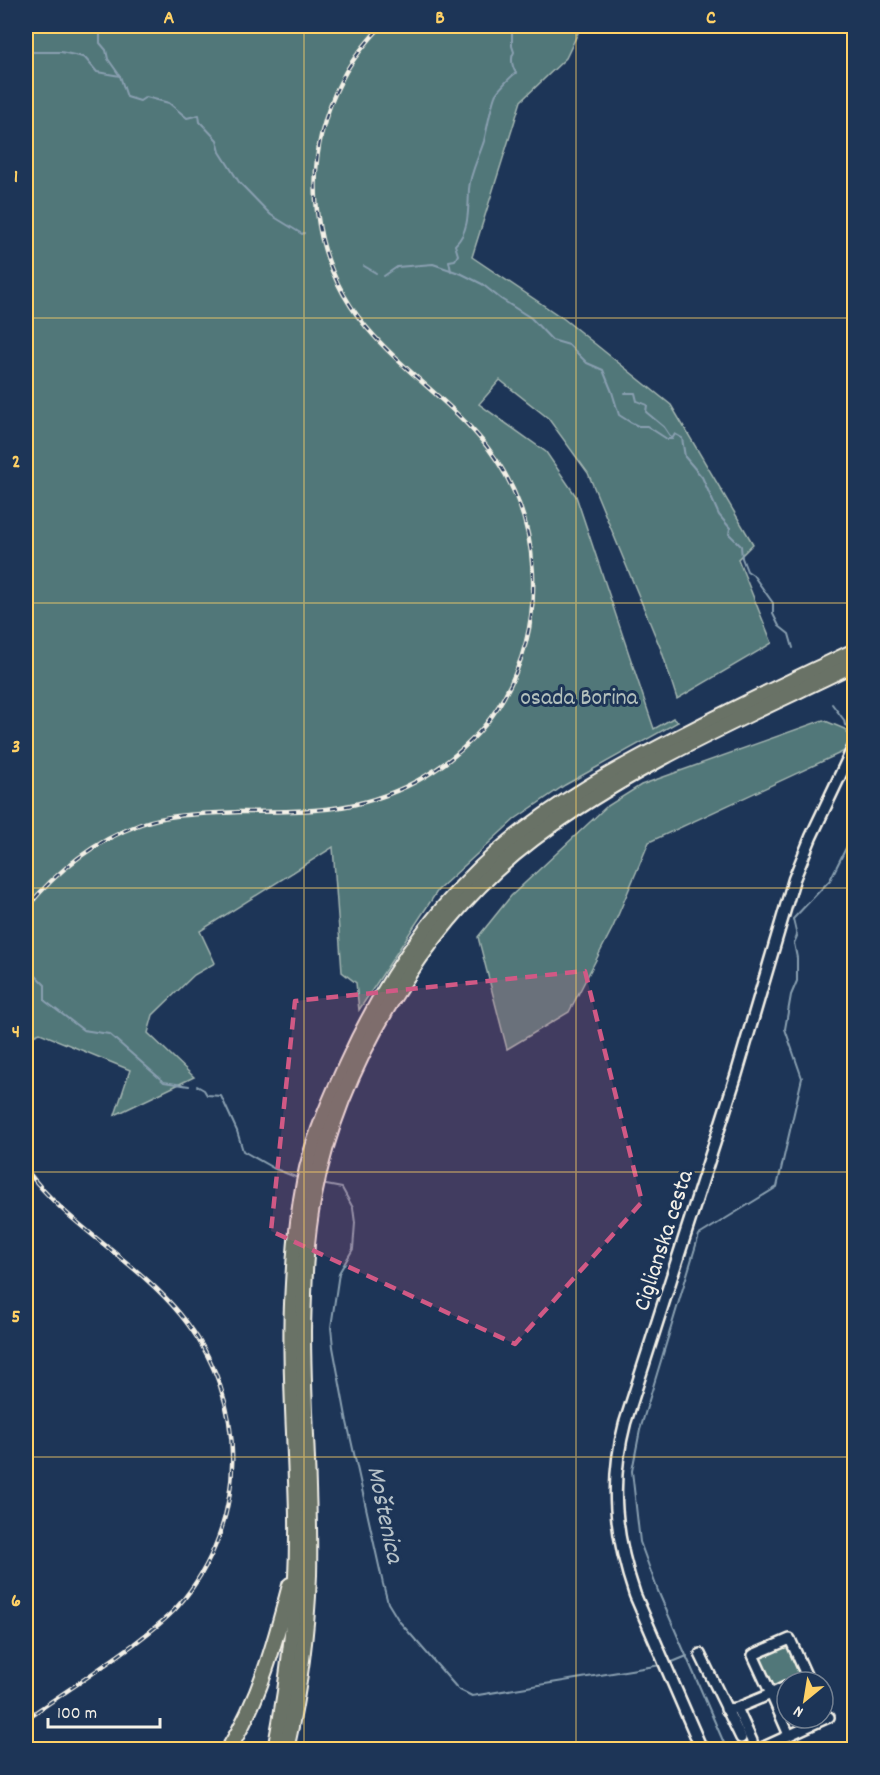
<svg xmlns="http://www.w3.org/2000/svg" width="880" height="1775" viewBox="0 0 880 1775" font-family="Dekko,sans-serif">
<rect width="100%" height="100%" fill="#1d3557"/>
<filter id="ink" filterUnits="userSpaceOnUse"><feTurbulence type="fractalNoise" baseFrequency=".0167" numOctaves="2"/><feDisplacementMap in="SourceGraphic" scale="12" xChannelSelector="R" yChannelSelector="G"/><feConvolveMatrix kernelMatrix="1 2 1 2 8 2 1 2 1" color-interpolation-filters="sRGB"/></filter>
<g filter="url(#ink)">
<g fill="#517779" stroke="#a2b4b0" stroke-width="1.5">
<path d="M26 26H576L578 33 566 58 521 101 472 257 564 319 671 405 753 544 738 559 772 643 677 699 662 652 588 473 548 418 500 380 479 404 546 452 576 496 654 729 673 718 678 722 565 785 515 819 438 890 359 1010 356 983 342 972 333 847 200 931 215 963 194 975 153 1015 148 1033 194 1077 115 1115 130 1070 40 1033 26 1039Z"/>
<path d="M823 720 847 730 849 749 649 842 613 927 569 1012 507 1049 478 937 511 896 606 807 641 785Z"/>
<path d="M786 1645 790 1647 802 1674 800 1678 776 1688 770 1686 759 1661 761 1656Z"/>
</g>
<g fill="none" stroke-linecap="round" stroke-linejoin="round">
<g stroke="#899fb0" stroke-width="2">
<path d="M94 26 100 33V43L106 50 108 59 120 76"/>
<path d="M26 52H61L79 56 85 58 97 72 120 76 127 97 140 101 146 97 169 103 187 118 199 115 200 122 217 140 220 152 239 182 271 215 302 234 304 233"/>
<path d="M364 266 376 273"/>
<path d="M451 271 449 261 455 260 458 255 455 245C470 231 468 208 469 189 470 173 479 157 484 141 488 126 490 110 495 96 496 92 511 76 516 73 512 66 510 59 514 52L512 46V31"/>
<path d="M384 276 397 267 433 264 462 274 482 284 501 299 531 318 552 340 569 345 587 363 603 370 612 392 619 415 630 422 638 426H647L667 439H672L675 434 682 438 685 457 702 477 719 515 730 528 729 534 741 546 742 558 747 571 753 575 773 603V614L779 626 789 634 793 648"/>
<path d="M625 393H635L637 401 647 405 646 412 664 427 672 439"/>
<path d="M832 704 844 720 845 725 854 729"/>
<path d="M26 966 45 985V1001L83 1030 109 1034 164 1082 189 1086"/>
<path d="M197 1086 204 1090 207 1095 221 1096 237 1131 243 1151 273 1168 298 1178"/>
<path d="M321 1184 342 1188 353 1208 355 1223 353 1249 339 1273 331 1327 333 1347 347 1422 383 1584 388 1603 399 1621 458 1689 472 1696 661 1665"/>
<path d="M670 1663 687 1656"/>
<path d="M727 1750 658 1591 640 1542 632 1471 640 1430 699 1235 777 1187 802 1078 785 1029 791 995 797 981V958L794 943 797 936 793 919 830 880 854 832"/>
</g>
<defs>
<g id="minor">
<path d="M700 1654 741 1738"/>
<path d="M787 1686 771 1694 789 1735"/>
<path d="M737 1708 752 1741V1750"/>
<path d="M726 1709 737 1708 771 1694 753 1655 790 1639 807 1677 797 1682"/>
<path d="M757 1750 829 1717"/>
</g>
<path id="tertiary" d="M702 1750 635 1595C615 1536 609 1484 625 1423L736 1076 794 879 811 837 854 746"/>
<g id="primary">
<path d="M228 1750C260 1699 275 1642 290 1585"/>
<path d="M275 1750C290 1673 298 1596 297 1517 296 1446 289 1375 292 1304 294 1259 297 1212 307 1168 316 1132 331 1098 346 1065 383 983 433 908 501 849 555 803 619 768 681 736 738 706 796 679 854 651"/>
<path d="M286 1750C299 1692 307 1634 309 1575 311 1494 303 1412 303 1331 304 1286 305 1240 314 1196 339 1065 427 919 533 839 631 765 745 717 854 664"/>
</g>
</defs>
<use href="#minor" stroke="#f4f1e8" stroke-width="14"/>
<use href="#tertiary" stroke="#f4f1e8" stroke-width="15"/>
<use href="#primary" stroke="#f4f1e8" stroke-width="18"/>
<use href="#minor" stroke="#1d3557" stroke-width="9"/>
<use href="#tertiary" stroke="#1d3557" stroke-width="10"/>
<use href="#primary" stroke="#697266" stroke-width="14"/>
<defs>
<g id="rail">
<path d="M26 909C56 871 95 841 141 824 172 813 207 814 239 812 280 811 325 813 364 802 421 787 475 749 504 697 547 619 543 520 488 448 456 406 410 376 375 337 309 266 298 164 342 79 352 59 367 42 381 26"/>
<path d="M26 1169C68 1227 135 1259 180 1314 250 1398 250 1523 178 1606 165 1621 149 1632 134 1644 99 1670 62 1694 26 1719"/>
</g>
</defs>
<use href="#rail" stroke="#f4f1e8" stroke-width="4.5"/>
<use href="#rail" stroke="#1d3557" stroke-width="2" stroke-dasharray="7" stroke-linecap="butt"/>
</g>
</g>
<path fill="#d15985" fill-opacity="0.2" stroke="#d15985" stroke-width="4.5" stroke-dasharray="12 8" stroke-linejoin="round" d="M585 971 642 1202 515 1344 271 1231 295 1001Z"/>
<path fill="none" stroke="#ffd166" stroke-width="1.5" stroke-opacity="0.55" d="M304 26V1750M576 26V1750M26 318H854M26 603H854M26 888H854M26 1172H854M26 1457H854"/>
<g text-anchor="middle" stroke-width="6" stroke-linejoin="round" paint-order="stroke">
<g font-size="24" fill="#b3c0bc" stroke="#1d3557">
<text x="579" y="704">osada Borina</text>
</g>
<g font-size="24" fill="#f4f1e8" stroke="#1d3557">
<text transform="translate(662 1240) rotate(-72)" y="8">Ciglianska cesta</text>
</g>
<g font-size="26" font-style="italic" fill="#b6c1c7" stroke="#1d3557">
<text transform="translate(387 1514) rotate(78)" y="9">Moštenica</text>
</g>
</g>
<rect width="880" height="1775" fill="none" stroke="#1d3557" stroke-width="66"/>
<g transform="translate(805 1700) rotate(210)"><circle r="28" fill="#1d3557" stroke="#738091" stroke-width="1.5"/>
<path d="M0-4.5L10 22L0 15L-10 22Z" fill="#ffd166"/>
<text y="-9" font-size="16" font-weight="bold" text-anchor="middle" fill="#f4f1e8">N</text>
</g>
<path d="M48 1718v9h112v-9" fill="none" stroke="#f4f1e8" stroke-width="3"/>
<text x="57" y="1718" font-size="18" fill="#f4f1e8" stroke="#1d3557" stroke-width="4.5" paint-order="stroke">100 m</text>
<rect x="33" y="33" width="814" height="1709" fill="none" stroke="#ffd166" stroke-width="2"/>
<g font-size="20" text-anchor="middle" font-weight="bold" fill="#ffd166">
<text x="169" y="23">A</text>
<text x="440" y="23">B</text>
<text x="711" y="23">C</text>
<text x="16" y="182">1</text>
<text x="16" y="467">2</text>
<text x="16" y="752">3</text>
<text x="16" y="1037">4</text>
<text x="16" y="1322">5</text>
<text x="16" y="1606">6</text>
</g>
</svg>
